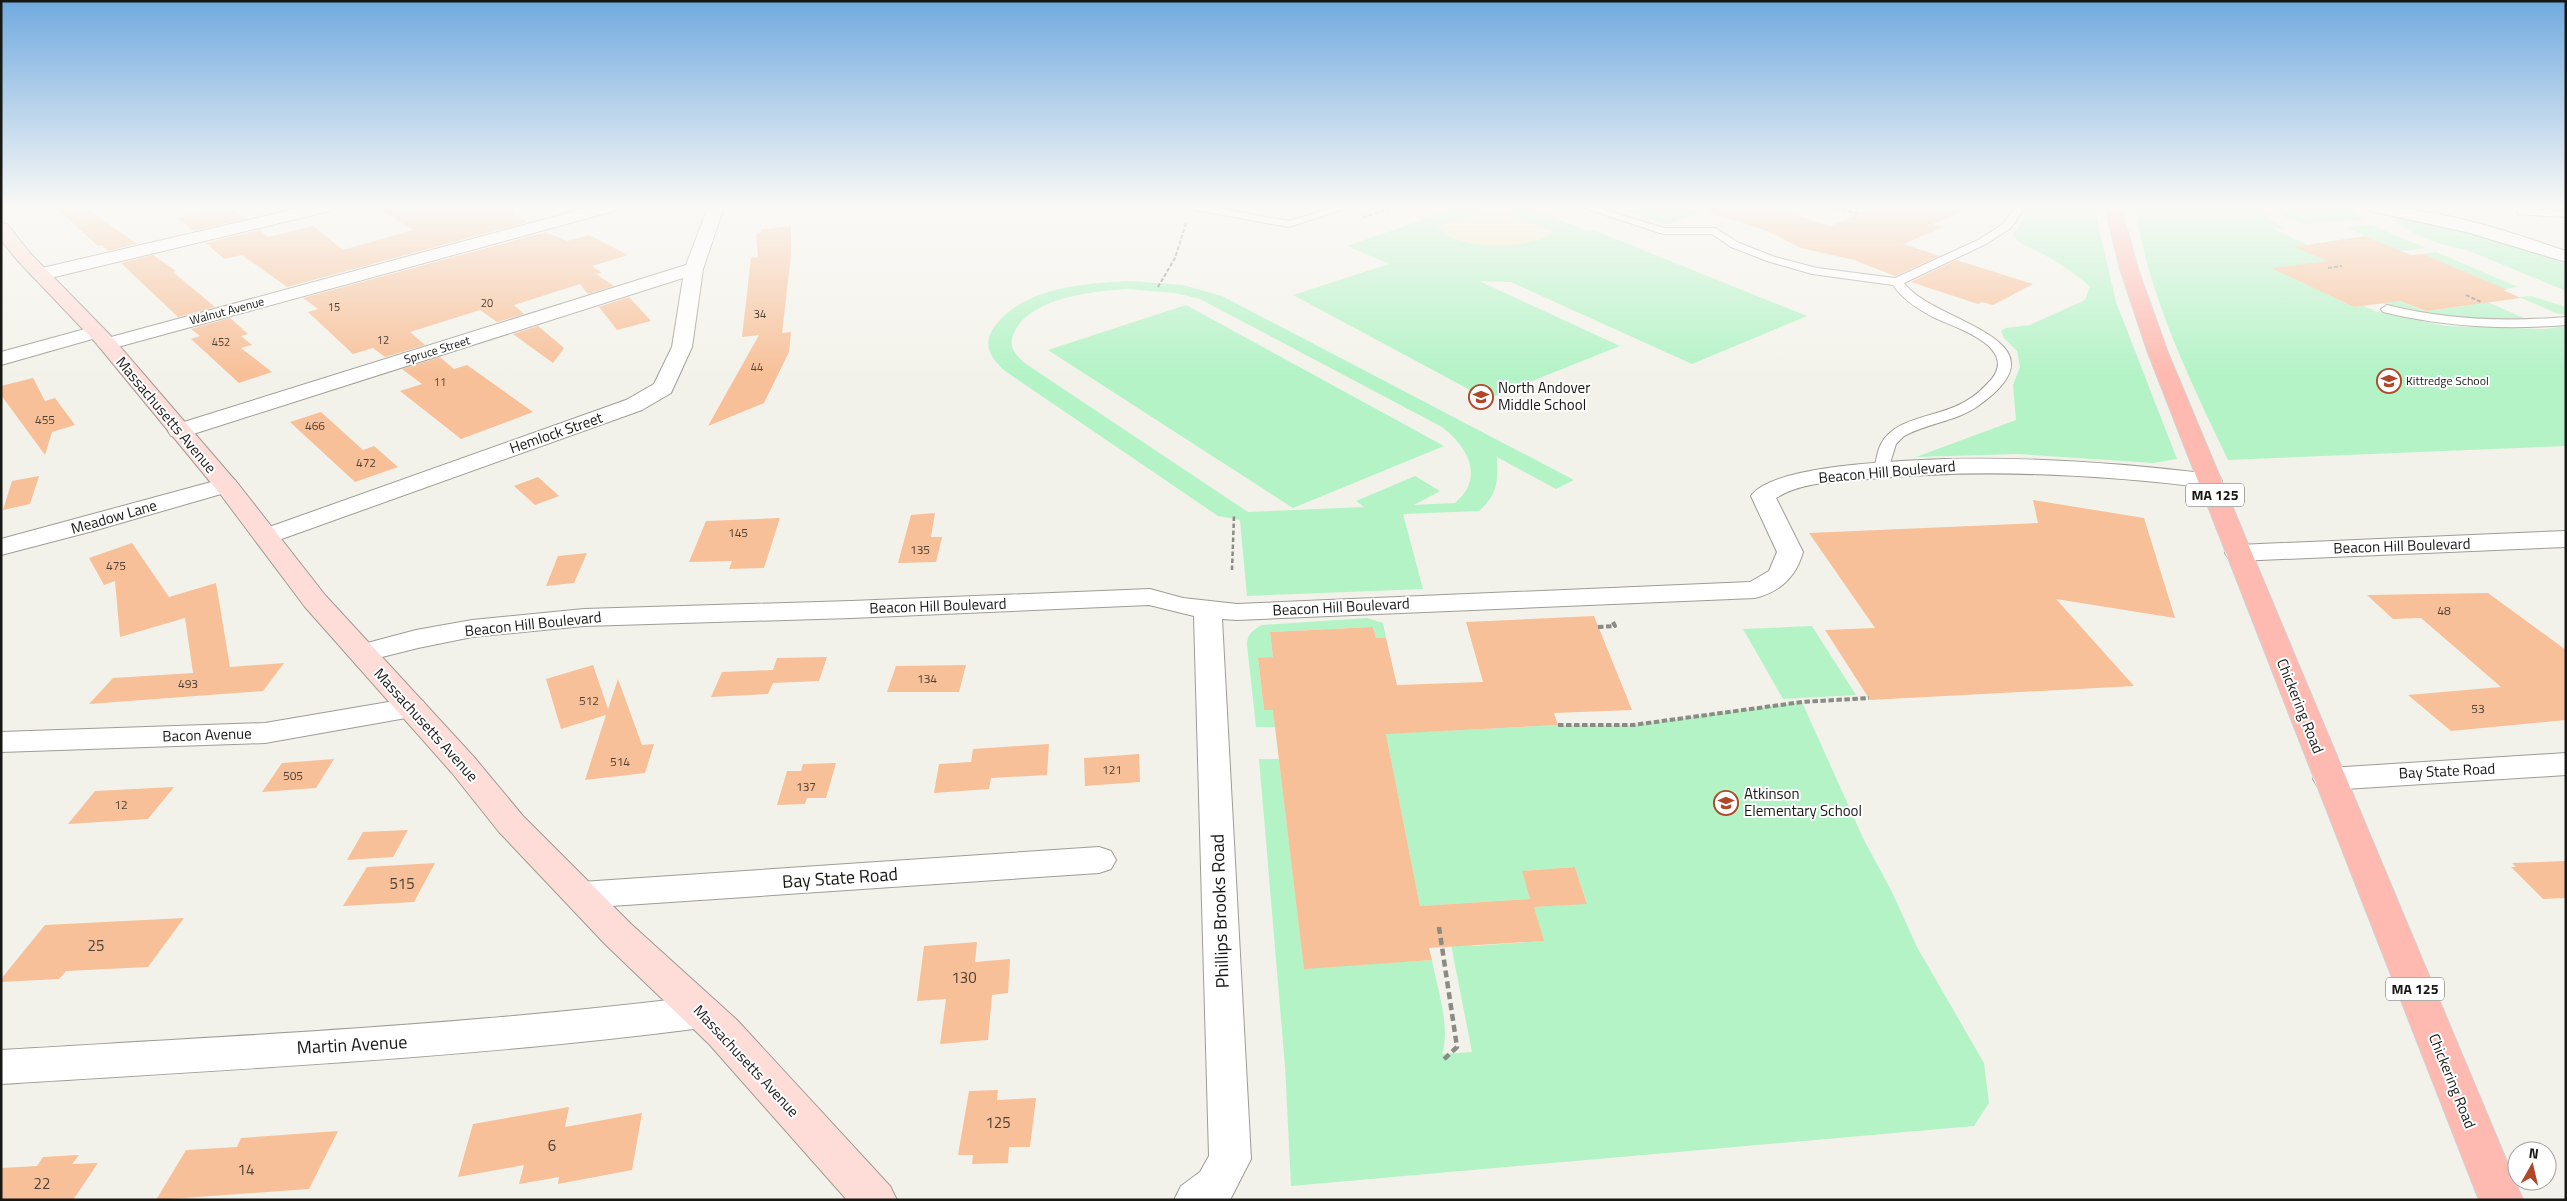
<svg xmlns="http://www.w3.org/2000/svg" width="2567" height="1201" viewBox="0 0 2567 1201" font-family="'Titillium Web',sans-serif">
<rect width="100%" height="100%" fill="#f3f2ea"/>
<g fill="#b3f3c6" fill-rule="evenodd">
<path d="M1460 207H1525L1589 231 1593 230 1807 316 1692 364 1511 282 1479 281 1620 346 1487 399 1293 295 1389 264 1347 246Z"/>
<path d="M1615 207H1712L1666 225Z"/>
<path d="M2027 207H2094L2116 302 2177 459 2153 463 2018 454 1916 457 2016 420 2013 385 2020 367 2017 351 2004 338 2001 331 2006 328 2030 325 2085 300 2090 287C2075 273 2059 263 2041 253 2028 245 2023 249 2013 234L2024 220Z"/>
<path d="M2135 207H2258L2274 222 2284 228 2273 229 2330 255 2339 265 2316 263 2272 268 2354 307 2363 306 2378 312 2446 326 2545 329 2566 326V446L2228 460C2189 378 2149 297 2135 207Z"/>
<path d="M2272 207H2350L2364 220 2302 224 2289 220Z"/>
<path d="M2404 217C2459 228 2513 244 2566 264V291L2467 250C2444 246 2413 236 2396 221L2397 218Z"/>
<path d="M2365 225 2373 226 2426 248 2401 251 2347 228Z"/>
<path d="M2436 252 2518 287 2505 289 2423 254Z"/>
<path d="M1131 281 1183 285 1222 296 1574 480 1556 489 1497 457C1498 481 1498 494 1479 511L1403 514 1423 589 1247 596 1240 520 1218 516 1005 371C992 360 982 345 993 329 1021 287 1086 283 1131 281ZM1127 289 1175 293 1200 299 1442 427C1468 447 1485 478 1455 503L1414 505 1440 491 1415 476 1356 501 1364 507 1248 512 1026 364C1017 357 1008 347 1013 335 1027 298 1093 291 1127 289Z"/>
<path d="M2531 296 2566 307V315L2556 313 2519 297Z"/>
<path d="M2476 297 2524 318H2449L2394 308 2382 303 2400 301 2424 311 2465 306Z"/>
<path d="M1186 305 1444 446 1293 508 1048 350Z"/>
<path d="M1367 618 1383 623 1386 638H1376L1373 627 1270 632 1273 657 1258 659 1264 710 1274 709 1275 727H1256L1247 645C1247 634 1253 630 1262 625Z"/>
<path d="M1812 626 1856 695 1783 699 1743 629Z"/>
<path d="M1802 702 1863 838 1892 892 1917 947 1984 1063 1989 1103 1974 1126 1291 1186 1285 1066 1259 759H1279L1304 968 1432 960C1437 989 1451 1026 1442 1054L1472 1052 1445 914 1465 912 1472 946 1543 941 1534 907 1587 903 1575 867 1522 871 1530 899 1420 906 1385 729 1423 732 1558 725H1633Z"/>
</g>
<path fill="#f2e8c3" d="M1485 207H1507L1514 211 1511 215 1554 232C1529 250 1457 253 1437 226L1481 213V209Z"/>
<g fill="#f7c098">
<path d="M55 207H84L137 244 108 251 102 245 98 246Z"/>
<path d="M228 207 245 219 193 231 179 218Z"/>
<path d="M377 207H513L514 214 528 222 287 287 242 255 224 259 206 243 259 230 268 237 313 226 343 250 413 230Z"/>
<path d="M1708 207H1769L1830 226 1876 207H1971L1933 224 1944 227 1903 244 1940 256 1895 276 1854 260 1801 248 1767 231 1707 211Z"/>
<path d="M791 226V255L782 333 791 332 789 352 764 403 708 426 759 335 742 337 751 258 758 257 756 233 761 232V230Z"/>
<path d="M546 232 567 241 589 235 628 255 592 266 602 273 596 274 614 286 588 294 580 284 514 305 524 314 497 322 480 310 410 332 425 345 385 357 373 348 353 354 308 312 318 309 303 298Z"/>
<path d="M2365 236 2411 255 2423 254 2508 290H2503L2521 298 2426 311 2400 301 2354 307 2271 268 2328 261 2294 247Z"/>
<path d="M153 255 176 271 173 272 215 307 178 317 121 263Z"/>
<path d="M1956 260 2033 284 1993 305 1982 302 1978 304 1911 282Z"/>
<path d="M629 297 651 321 617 330 599 307Z"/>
<path d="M230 318 248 334 241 336 252 345 241 348 272 372 239 383 191 339 200 336 191 329Z"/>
<path d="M538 326 564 348 553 363 513 334Z"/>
<path d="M440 357 454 369 467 365 533 412 461 439 400 391 422 384 402 369Z"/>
<path d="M33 378 45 401 55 398 75 425 52 432 45 455 1 395V386Z"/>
<path d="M321 412 363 450 374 446 398 467 355 482 290 422Z"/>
<path d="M39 476 30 504 3 510 12 481Z"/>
<path d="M538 477 559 496 535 505 514 486Z"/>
<path d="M2033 500 2144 518 2175 618 2056 599 2134 686 1870 700 1825 630 1875 628 1809 533 2038 523Z"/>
<path d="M935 513 931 537H942L936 562 898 563 911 515Z"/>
<path d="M780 518 764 568 729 569 732 561 689 562 706 521Z"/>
<path d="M132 543 169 597 216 583 230 667 284 663 263 691 89 704 113 678 193 673 185 618 120 637 115 581 104 585 89 558Z"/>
<path d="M587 553 574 583 546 586 558 556Z"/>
<path d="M2488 593 2566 650V720L2451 731 2408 695 2501 687 2421 618 2393 619 2367 595Z"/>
<path d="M1594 616 1632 710 1554 713 1558 725 1386 734 1420 906 1530 899 1522 871 1575 867 1587 904 1534 907 1544 941 1429 948 1432 960 1304 969 1273 710H1264L1258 658 1273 657 1270 632 1373 627 1376 638H1386L1397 685 1483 682 1466 622Z"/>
<path d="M827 657 819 681 773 683 768 694 711 697 722 672 773 670 777 658Z"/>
<path d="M593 665 608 709 618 679 642 745 654 744 645 773 585 780 606 715 561 729 546 679Z"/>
<path d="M966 665 959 692H887L896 666Z"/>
<path d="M1049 744 1047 775 991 778 989 789 934 793 939 764 971 762 973 749Z"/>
<path d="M1139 754 1140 782 1085 786 1084 758Z"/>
<path d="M334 759 316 788 262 792 282 763Z"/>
<path d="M836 763 826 798H807L805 804 777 805 787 771H801L803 764Z"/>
<path d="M174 787 148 819 68 824 95 791Z"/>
<path d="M408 830 393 857 347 860 363 832Z"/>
<path d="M2566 861V898L2543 899 2511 867H2516L2512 863Z"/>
<path d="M435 863 414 902 343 906 367 867Z"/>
<path d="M184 918 148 967 66 971 59 979 1 982V979L45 925Z"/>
<path d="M977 942 975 962 1010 959 1008 993 992 995 988 1040 940 1044 946 999 917 1001 924 946Z"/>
<path d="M998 1090 997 1100 1036 1098 1030 1147H1009L1008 1163 972 1164 973 1155H958L969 1091Z"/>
<path d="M569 1107 565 1127 642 1113 632 1170 558 1184 559 1177 519 1184 524 1165 458 1177 473 1124Z"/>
<path d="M338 1131 309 1189 156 1200 186 1150 237 1147 241 1138Z"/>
<path d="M79 1155 72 1164 98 1163 73 1200H1V1168L37 1166 43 1157Z"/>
</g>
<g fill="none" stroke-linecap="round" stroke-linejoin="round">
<defs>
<g id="service">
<path d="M1190 207H1211L1289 221 1335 207H1350L1289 227 1195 210Z"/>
<path d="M1581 207H1596L1664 228H1715L1739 243 1775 257 1817 268 1895 278 1978 240 2003 224 2012 212 2011 207H2021L2022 212 2011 228 1986 244 1904 283C1934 324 2074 338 1978 406 1957 421 1928 423 1904 436L1896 444 1887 473H1877L1874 470C1876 462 1877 452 1881 444 1894 419 1931 417 1954 407 1967 402 1979 393 1988 383 2023 348 1956 328 1935 318 1919 310 1903 300 1893 285L1812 274 1767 261 1731 247 1712 234H1663Z"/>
<path d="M2522 209 2566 211V217L2518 214 2517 212Z"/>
<path d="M2387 305C2446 320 2505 322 2566 317V325C2503 330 2444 327 2383 312L2381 309Z"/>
</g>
<g id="minor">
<path d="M304 207H332L330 211 42 280 35 278 33 274 35 270 42 268Z"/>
<path d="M590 207H616L614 211 114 348 107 350 100 348 97 344 100 340Z"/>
<path d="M708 207H724L703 269 692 347 671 393 642 410 276 541 267 544 258 541 254 536 258 531 626 400 654 384 672 347 683 278 187 436 179 438 171 436 168 431 171 426 686 265Z"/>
<path d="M96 326 103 328 106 332 103 336 1 365V352Z"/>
<path d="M1944 459C2033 457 2121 463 2210 474L2219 476 2222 481 2219 486 2210 488C2096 474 1983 468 1869 479 1838 482 1803 481 1776 498L1803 552C1796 577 1780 592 1755 598L1237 620 1222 619 1251 1159 1230 1200H1174L1181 1186 1200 1172 1209 1156 1194 616 1149 605 851 618 584 626 472 637 418 648 362 662 352 659 348 653 352 647 416 630 472 620 584 609 851 601 1150 589 1183 598 1237 604 1750 582 1769 571 1777 552 1751 496C1773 464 1905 461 1944 459Z"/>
<path d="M226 478 235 480 238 485 235 490 93 531 1 555V539Z"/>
<path d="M2566 531V547L2238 561 2229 559 2225 553 2229 547 2238 545Z"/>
<path d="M412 698 423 701 427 708 423 715 265 743 1 752V732L265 723Z"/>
<path d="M2566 753V775L2329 790 2318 787 2313 779 2318 771 2329 768Z"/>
<path d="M1099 847 1111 851 1116 860 1111 869 1099 873 581 908 568 904 563 895 568 886 581 882Z"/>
<path d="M702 996 716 1001 721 1012 716 1023 702 1028C469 1058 235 1069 1 1084V1050C235 1036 469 1025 702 996Z"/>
</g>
<path id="tertiary" d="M2368 207C2435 207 2502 229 2566 251V262L2466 232 2370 211Z"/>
<path id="secondary" d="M1 223 7 224 30 253 110 335 239 485 325 595 474 757 523 816 631 924 737 1020 890 1186 897 1200H847L709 1044 605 944 499 832 452 773 305 607 221 495 96 343 18 261 1 240Z"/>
<path id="primary" d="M2105 207H2121L2138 269 2168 353 2523 1200H2479L2148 353 2120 269Z"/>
</defs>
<use href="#service" stroke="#9e9c95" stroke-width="2"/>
<use href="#minor" stroke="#9e9c95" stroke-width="2"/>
<use href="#tertiary" stroke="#9e9c95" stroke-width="2"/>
<use href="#secondary" stroke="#9e9c95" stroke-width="2"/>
<use href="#primary" stroke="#d1d1d0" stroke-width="2"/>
<g stroke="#8b8a85" stroke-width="2" stroke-dasharray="4 2" stroke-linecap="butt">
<path d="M1412 207 1425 212"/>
<path d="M1831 207 1859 214"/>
<path d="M1363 217 1397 207"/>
<path d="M2328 268 2342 266"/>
<path d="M1158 287 1175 258 1186 223"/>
<path d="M2466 295 2481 302"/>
</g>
<path stroke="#8b8a85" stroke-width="2.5" stroke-dasharray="4.5 2.5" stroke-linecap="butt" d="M1232 570 1234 516"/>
<g stroke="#8b8a85" stroke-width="4" stroke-dasharray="5.5 2.5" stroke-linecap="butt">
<path d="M1598 627 1615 626 1612 620"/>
<path d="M1558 725H1633L1802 702 1869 698"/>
</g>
<path stroke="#8b8a85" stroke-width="4.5" stroke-dasharray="7 4" stroke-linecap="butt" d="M1439 927 1457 1047 1442 1061"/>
<use href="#service" fill="#fff" fill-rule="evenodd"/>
<use href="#minor" fill="#fff" fill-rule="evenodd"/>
<use href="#tertiary" fill="#fff" fill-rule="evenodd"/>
<use href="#secondary" fill="#fedcd8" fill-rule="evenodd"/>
<use href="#primary" fill="#feb9b0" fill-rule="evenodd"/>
</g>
<linearGradient id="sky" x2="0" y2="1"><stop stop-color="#71aadf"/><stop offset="0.55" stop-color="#faf9f6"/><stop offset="1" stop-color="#faf9f6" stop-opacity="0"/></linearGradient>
<rect width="2567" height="375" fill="url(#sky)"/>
<defs>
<symbol id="school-ring" viewBox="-11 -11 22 22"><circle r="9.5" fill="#fff" stroke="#b04728" stroke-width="1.5"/><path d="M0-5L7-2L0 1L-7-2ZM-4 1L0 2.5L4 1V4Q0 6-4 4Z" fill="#b04728"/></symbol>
</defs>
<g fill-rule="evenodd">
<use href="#school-ring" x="2375" y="367" width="28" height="28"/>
<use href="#school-ring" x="1467" y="383" width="28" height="28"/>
<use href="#school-ring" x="1712" y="789" width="28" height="28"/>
</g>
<g text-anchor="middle" stroke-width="4" stroke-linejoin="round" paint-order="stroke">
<g font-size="11" fill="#4f4135">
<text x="487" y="307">20</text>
<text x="334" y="311">15</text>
<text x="760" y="318">34</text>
<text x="383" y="344">12</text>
<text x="221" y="346">452</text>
<text x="757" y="371">44</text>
<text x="440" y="386">11</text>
</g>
<g font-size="12" fill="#171714" stroke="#fff">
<text transform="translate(227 311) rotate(-15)" y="4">Walnut Avenue</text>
<text transform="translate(437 350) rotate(-17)" y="4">Spruce Street</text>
</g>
<g font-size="12" fill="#171714" stroke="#fff" text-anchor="start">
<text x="2406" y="385">Kittredge School</text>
</g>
<g font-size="12" fill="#4f4135">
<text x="45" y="424">455</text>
<text x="315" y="430">466</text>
<text x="366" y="467">472</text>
<text x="738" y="537">145</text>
<text x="920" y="554">135</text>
<text x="116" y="570">475</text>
<text x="2444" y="615">48</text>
<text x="927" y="683">134</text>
<text x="188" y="688">493</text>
<text x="589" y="705">512</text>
<text x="2478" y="713">53</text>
<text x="620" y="766">514</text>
<text x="1112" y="774">121</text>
<text x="293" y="780">505</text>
<text x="806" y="791">137</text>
<text x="121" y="809">12</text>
</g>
<g fill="#fff" stroke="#5d5d5a" stroke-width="1">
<rect x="2186" y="483.5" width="58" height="23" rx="4"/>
<rect x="2386" y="977.5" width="58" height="23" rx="4"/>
</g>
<g font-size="14" font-weight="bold" fill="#171714">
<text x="2215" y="500">MA 125</text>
<text x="2415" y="994">MA 125</text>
</g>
<g font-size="15" fill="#171714" stroke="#fff" text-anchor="start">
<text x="1498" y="393">North Andover<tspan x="1498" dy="17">Middle School</tspan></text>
<text x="1744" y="799">Atkinson<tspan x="1744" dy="17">Elementary School</tspan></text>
</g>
<g font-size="15" fill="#171714" stroke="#fff">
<text transform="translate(166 415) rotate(50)" y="5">Massachusetts Avenue</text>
<text transform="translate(556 433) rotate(-19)" y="5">Hemlock Street</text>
<text transform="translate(1887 472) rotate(-5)" y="5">Beacon Hill Boulevard</text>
<text transform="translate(114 517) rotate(-16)" y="5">Meadow Lane</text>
<text transform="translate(2402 546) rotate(-2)" y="5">Beacon Hill Boulevard</text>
<text transform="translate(938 606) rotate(-2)" y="5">Beacon Hill Boulevard</text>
<text transform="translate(1341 607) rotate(-3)" y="5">Beacon Hill Boulevard</text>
<text transform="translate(533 624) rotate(-6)" y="5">Beacon Hill Boulevard</text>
<text transform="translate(2300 706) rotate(68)" y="5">Chickering Road</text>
<text transform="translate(426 725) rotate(48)" y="5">Massachusetts Avenue</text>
<text transform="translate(207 735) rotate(-2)" y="5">Bacon Avenue</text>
<text transform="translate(2447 771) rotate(-3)" y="5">Bay State Road</text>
<text transform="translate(746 1061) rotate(47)" y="5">Massachusetts Avenue</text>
<text transform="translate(2452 1081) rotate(68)" y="5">Chickering Road</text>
</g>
<g font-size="15" fill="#4f4135">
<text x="402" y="889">515</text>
<text x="96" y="951">25</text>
<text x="964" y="983">130</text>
<text x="998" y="1128">125</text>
<text x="552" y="1151">6</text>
<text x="246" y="1175">14</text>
<text x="42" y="1189">22</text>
</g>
<g font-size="18" fill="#171714" stroke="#fff">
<text transform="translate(840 878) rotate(-4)" y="6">Bay State Road</text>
<text transform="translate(1220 911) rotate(-92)" y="6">Phillips Brooks Road</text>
<text transform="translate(352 1045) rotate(-3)" y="6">Martin Avenue</text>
</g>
</g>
<rect width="2567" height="1201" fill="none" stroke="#171714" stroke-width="5"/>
<g transform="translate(2532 1166) rotate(8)"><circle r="24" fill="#ffffff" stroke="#a2a2a1"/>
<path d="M0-4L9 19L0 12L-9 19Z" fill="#b04728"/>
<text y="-8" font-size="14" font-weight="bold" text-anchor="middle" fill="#171714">N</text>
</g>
</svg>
